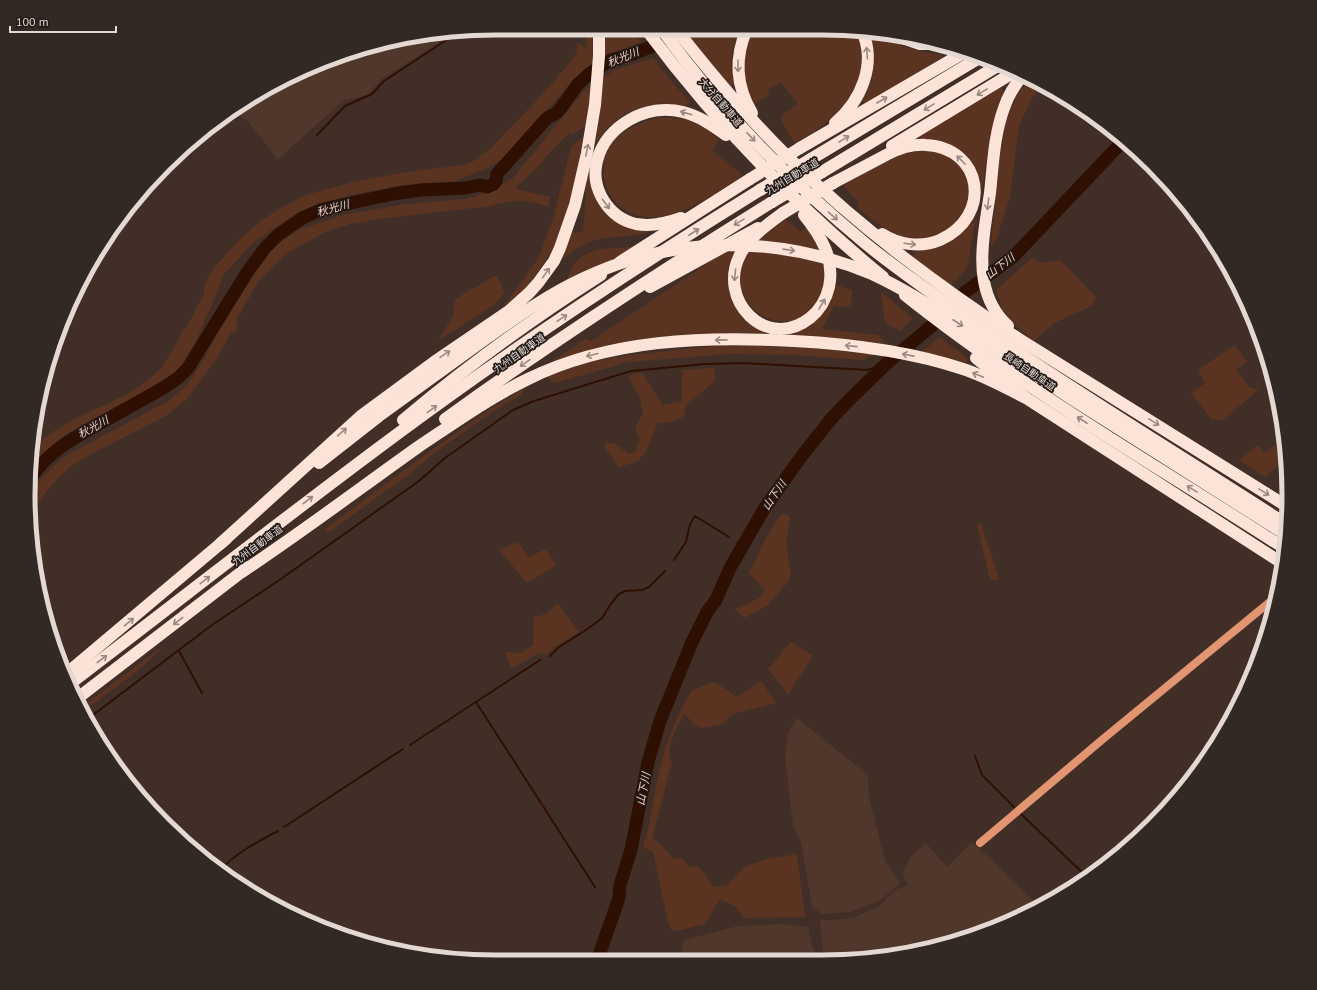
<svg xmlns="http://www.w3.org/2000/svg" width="1317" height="990" viewBox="0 0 1317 990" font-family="'PT Sans','Noto Sans JP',sans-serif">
<rect width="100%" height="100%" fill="#412f27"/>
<g fill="#4f372c">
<path d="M452 34 380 80 369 94 343 101 277 160 270 149 246 119 244 120 235 110 261 91 374 44Z"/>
<path d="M797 718 868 775 869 798 885 861 900 883 879 901 851 912 822 914 812 906 801 842 793 825 785 758 788 733Z"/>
<path d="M972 842 1015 882 1037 905 972 937 883 958H827L823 952 820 921 853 918 881 905 895 890 908 885 902 873 910 858 926 843 947 867Z"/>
<path d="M782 924 808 927 812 946 819 958H680L684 940 738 926Z"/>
</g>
<g fill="#5b3421">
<path d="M585 28H592L593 63 575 78 506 156 488 168 455 181 403 185 349 195 301 211 255 241 225 273 196 341 182 366 162 384 64 435 37 459 33 465 34 448C67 413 118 407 154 375 167 363 176 344 184 329L186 328 204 294V287L212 270 240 239 261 221 279 209 306 195 353 182 407 172 463 165 474 161 492 147 539 98 563 71 576 54 578 43 587 48Z"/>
<path d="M604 28H629L641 42 604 56Z"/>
<path d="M705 29H738L731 59 734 85 731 87 691 38Z"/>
<path d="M754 29H852L856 31C858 36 861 42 862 48 865 79 848 107 824 125 816 132 805 137 795 143L782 123V115L798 104 781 82 768 89 770 94 753 105 746 88 743 61 747 40Z"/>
<path d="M867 31 882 34 904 47 944 56 866 105 862 101 872 80 873 57Z"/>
<path d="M653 58 670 80 690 102 684 108 659 103 626 113 606 129 596 144 602 98 587 125 571 135 569 133 551 151 537 168 517 186 516 188 519 190 551 197 548 207C526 199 513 199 490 206L380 219 350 224 325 232 286 254 259 281 237 318V330L230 334 218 357 187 399 166 416 89 455 70 467 57 479 37 503 30 515 31 494 40 480 62 458 170 400 188 384 204 359 246 278 269 249 299 230 343 215 406 204 466 199 491 191 513 178 584 91 614 70Z"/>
<path d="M1031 78 1044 85 1032 98 1019 126 1010 197 996 241 991 246 998 165 1007 118 1019 92Z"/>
<path d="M1000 87 1005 92 993 124 981 195 975 168 964 153 943 142 923 140 920 136Z"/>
<path d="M660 117 685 119 704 127 719 139 712 150 743 176C718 191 689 213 659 217 652 217 641 217 634 215 631 214 627 211 624 209 603 195 597 166 611 145 621 129 643 122 660 117Z"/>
<path d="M583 137 579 168 565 226 548 257 526 288 502 309 539 257 554 215 571 147Z"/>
<path d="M926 150 945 154 958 163 967 175 970 186 969 201 963 215 951 229 934 236 913 239 888 232 859 209 858 202 843 185 875 166 903 154Z"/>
<path d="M587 178H590L592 192 601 207 613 220 630 229H656C640 238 619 235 601 239 584 242 573 251 560 261L571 233 583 232Z"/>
<path d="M976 217 967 268 950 286 913 257 916 251 938 248 957 237Z"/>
<path d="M785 219 801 232 806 226C811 233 818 242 820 250 829 275 826 305 800 319 796 321 791 321 788 321 765 323 742 306 741 283 740 273 741 263 747 254 754 243 774 227 785 219Z"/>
<path d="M743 240C729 266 722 281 736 308 740 314 746 322 753 326 759 329 767 331 774 333L690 334 611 344 547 365 585 339 591 341Z"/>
<path d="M633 247 563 293C566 285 569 271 574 264 585 247 615 248 633 247Z"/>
<path d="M1032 258 1040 263 1060 260 1096 297 1092 306 1054 323 1034 341 1008 319 1002 309 996 290Z"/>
<path d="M494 276H497L505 292 495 304 438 341 453 316 455 300 472 288H475Z"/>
<path d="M836 285 852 290 851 307 834 306 822 329 878 335 886 344 789 335 811 326 828 307Z"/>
<path d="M881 292 913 318 900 331 885 323Z"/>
<path d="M940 337 968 359 966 364 921 352Z"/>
<path d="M726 345 810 348 874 354 864 360 794 355 730 354 629 362 555 383 546 377 585 363 628 355Z"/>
<path d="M1235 345 1247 362 1236 370 1250 388 1259 389 1223 420 1211 419 1191 393 1205 383 1198 370Z"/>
<path d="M714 368 715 381 686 405 684 416 672 422 658 423 646 451 637 462 619 467 606 449 604 444 614 443 629 454 636 451 640 439 635 429 643 413 640 398 629 378 633 374 642 373 663 405 682 401V370Z"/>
<path d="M524 388 521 395 492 412 438 450 408 475 329 532 324 530C390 481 454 431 524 388Z"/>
<path d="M1283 439 1286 459 1265 477 1239 460 1258 445 1265 453Z"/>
<path d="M782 513 790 517 786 543 791 575 788 582 767 606 744 618 735 609 760 598 765 590 749 573 768 534Z"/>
<path d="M977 524H981L999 579 990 580Z"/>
<path d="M518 542 529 557 546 549 556 565 527 583 499 550Z"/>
<path d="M558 604 579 632 556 646 545 655 539 653 511 669 505 652 521 653 533 645 534 617 546 614Z"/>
<path d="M791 642 813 656 788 694 768 669Z"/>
<path d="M167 643 135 673 85 710 83 706Z"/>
<path d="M761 681 776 703 733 714 722 724 702 728 698 727 684 714C677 728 664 746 672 762L652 839 660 843 673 859 682 858 689 867 698 866 714 887 726 886 746 866 767 859 797 854 805 917 744 918 736 907 720 899 705 924 676 931 671 930 668 922 653 852 643 847C651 823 653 797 659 772 666 742 677 716 692 690L715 682 737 697Z"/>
</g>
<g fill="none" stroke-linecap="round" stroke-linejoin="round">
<g stroke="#2f0f01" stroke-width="2">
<path d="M317 135 345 106 372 94 384 81 457 33"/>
<path d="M737 542 743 546"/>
<path d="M674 560 686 542 690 524 695 516 729 537"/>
<path d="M179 651 202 693"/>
<path d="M550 656 559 647 586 630 602 618 610 605 619 594 625 591 642 590 649 587 665 571"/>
<path d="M476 702 595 887"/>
<path d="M89 718 212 625 278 581 419 481 445 458 513 410 534 401 631 371 705 364 742 363 867 370 886 364"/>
<path d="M410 745 540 660"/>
<path d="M975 756 982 775 1014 807"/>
<path d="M1021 814 1088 878"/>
<path d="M284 827 403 749"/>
<path d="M220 870C236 853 257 842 278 831"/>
<path d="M1044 900 1057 895"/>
</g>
<g stroke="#2f0f01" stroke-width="13">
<path d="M32 476C51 449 76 437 104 421 124 410 144 399 163 388L178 378 188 368 248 271 265 248 278 235 302 218 323 209 393 194 421 190 466 188 480 185 487 187 494 184 496 181 497 174 547 118 555 114 561 108 578 84 589 74 611 60 633 54 663 42 678 31"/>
<path d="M598 958 619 898 620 885 631 850 648 762 660 721 692 642 707 612 716 600 730 568 764 509 801 457 831 419 848 401 886 364 934 324 957 298 1013 257 1123 141"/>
</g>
<path stroke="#e39470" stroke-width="8" d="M980 843 1103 739 1277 596"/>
<g stroke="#fce3d8" stroke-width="12">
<path d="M645 28C714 121 794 204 883 277"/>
<path d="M661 28C718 109 790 181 866 244 907 277 951 307 994 336 1090 401 1189 461 1286 524"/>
<path d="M676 29C712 75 749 119 791 160 860 228 938 286 1019 339L1288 507"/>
<path d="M747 29C734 58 736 86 752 113"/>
<path d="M897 36 920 44H944"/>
<path d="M835 123C861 101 877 64 862 31"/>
<path d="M892 146 1016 71"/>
<path d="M800 148 965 52"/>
<path d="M811 159 979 58"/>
<path d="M822 172 999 65"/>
<path d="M833 183 888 154C900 148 913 144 926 145 983 148 993 216 940 240 921 248 899 245 882 234"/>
<path d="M783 213C768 224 751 236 741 253 715 300 767 352 810 318 820 310 826 300 829 287 835 259 821 236 804 215"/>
<path d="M681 218C667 223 652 227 636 224 609 218 590 189 597 161 606 125 647 103 683 112 699 116 712 125 726 135"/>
<path d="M620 262 750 179"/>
<path d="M650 287 758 228"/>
<path d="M905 295C1024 390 1156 465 1284 548"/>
<path d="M1008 326C995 314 987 298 984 281 979 254 986 220 990 193 993 165 994 135 1004 108 1008 96 1015 84 1024 74"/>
<path d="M974 334 1072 399 1285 534"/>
<path d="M976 358 1026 398 1282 563"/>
<path d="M445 419C552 342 661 271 772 202"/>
<path d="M403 420C466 367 532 319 601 275"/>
<path d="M319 463 379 416 491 335"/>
<path d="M220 544 362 415 434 362 509 311 529 293 538 283 554 261 560 248 575 205 587 153 595 105 599 56V28"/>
<path d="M242 572C302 532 359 489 418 447 454 423 489 398 528 379 609 339 705 336 794 341 851 344 909 351 963 369 985 376 1006 388 1026 398"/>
<path d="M67 673 226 539"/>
<path d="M71 683C181 599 289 514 400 432 516 346 637 266 760 190"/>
<path d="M79 697 248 567"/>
</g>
<g stroke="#fce3d8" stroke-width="12">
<path d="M750 179 800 148"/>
<path d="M760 190 811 159"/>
<path d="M772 202 822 172"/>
<path d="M783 213 833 183"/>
<path d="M491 335C521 314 551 293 584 278 675 235 779 235 872 274 907 290 941 312 974 334"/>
</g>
</g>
<defs><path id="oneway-shaft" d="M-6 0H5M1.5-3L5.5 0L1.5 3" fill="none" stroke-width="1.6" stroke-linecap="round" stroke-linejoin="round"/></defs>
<g stroke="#9a8981">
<use href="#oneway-shaft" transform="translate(867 53) rotate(-94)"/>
<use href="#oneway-shaft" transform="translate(738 66) rotate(90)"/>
<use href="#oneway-shaft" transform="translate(982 92) rotate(149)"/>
<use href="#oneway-shaft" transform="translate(882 100) rotate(-30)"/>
<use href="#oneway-shaft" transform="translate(929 107) rotate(149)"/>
<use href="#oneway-shaft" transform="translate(686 113) rotate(-164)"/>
<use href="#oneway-shaft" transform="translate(751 137) rotate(47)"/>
<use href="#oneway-shaft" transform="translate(844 139) rotate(-31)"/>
<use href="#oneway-shaft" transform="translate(587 150) rotate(-79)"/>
<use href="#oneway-shaft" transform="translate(961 160) rotate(-135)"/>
<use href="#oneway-shaft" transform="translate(606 204) rotate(53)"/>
<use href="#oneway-shaft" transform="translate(988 204) rotate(97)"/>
<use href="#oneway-shaft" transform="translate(833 216) rotate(41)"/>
<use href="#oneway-shaft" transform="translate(739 222) rotate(148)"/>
<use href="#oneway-shaft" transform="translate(694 232) rotate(-33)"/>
<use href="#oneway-shaft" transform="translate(910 244) rotate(7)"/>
<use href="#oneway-shaft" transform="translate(789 250) rotate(8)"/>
<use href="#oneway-shaft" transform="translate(546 273) rotate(-55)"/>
<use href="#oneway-shaft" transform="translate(735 275) rotate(96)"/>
<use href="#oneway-shaft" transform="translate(822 304) rotate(-59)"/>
<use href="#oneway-shaft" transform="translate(562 318) rotate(-34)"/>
<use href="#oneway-shaft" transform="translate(958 323) rotate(33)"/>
<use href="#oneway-shaft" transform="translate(721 340) rotate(179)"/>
<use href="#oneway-shaft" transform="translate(851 346) rotate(-174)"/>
<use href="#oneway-shaft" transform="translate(445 354) rotate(-34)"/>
<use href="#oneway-shaft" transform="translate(592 355) rotate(166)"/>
<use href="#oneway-shaft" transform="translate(908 355) rotate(-169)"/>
<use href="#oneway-shaft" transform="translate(525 363) rotate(145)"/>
<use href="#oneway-shaft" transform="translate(978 375) rotate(-158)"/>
<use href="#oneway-shaft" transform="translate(432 409) rotate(-36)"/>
<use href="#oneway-shaft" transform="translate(1082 420) rotate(-147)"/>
<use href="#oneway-shaft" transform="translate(1154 422) rotate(32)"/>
<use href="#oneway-shaft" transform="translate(342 432) rotate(-42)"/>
<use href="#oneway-shaft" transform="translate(1192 489) rotate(-148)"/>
<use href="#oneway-shaft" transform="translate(1264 492) rotate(32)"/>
<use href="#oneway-shaft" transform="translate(308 500) rotate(-38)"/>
<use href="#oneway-shaft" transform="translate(205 580) rotate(-38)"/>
<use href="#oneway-shaft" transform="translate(178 621) rotate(142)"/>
<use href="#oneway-shaft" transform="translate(129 622) rotate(-40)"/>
<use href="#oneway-shaft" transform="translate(102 659) rotate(-37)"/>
</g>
<g text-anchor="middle" stroke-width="3.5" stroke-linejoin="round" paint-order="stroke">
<g font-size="10" fill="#e4d8d3" stroke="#221a16">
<text transform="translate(721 102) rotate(49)" y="4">大分自動車道</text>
<text transform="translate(792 176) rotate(-31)" y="4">九州自動車道</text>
<text transform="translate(519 353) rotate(-35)" y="4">九州自動車道</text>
<text transform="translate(1030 371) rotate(34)" y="4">長崎自動車道</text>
<text transform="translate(257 545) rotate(-37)" y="4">九州自動車道</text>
</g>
<g font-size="11" font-style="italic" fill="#f7cfbd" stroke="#221a16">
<text transform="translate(623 57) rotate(-22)" y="4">秋光川</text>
<text transform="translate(333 208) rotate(-15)" y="4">秋光川</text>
<text transform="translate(1000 266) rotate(-38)" y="4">山下川</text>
<text transform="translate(93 427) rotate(-29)" y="4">秋光川</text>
<text transform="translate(774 495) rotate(-56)" y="4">山下川</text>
<text transform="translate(643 789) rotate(-79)" y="4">山下川</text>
</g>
</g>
<path d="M0 0H1317V990H0ZM495 35H822A460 460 0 0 1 1282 495V495A460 460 0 0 1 822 955H495A460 460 0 0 1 35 495V495A460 460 0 0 1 495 35Z" fill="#322925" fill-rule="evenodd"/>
<path fill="none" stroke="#e4d8d3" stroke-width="5" d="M495 35H822A460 460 0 0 1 1282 495V495A460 460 0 0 1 822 955H495A460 460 0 0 1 35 495V495A460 460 0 0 1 495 35Z"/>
<path d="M10 26v6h106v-6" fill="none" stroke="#e4d8d3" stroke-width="2"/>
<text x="16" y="26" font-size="12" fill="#e4d8d3" stroke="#221a16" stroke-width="3" paint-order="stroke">100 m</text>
</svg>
